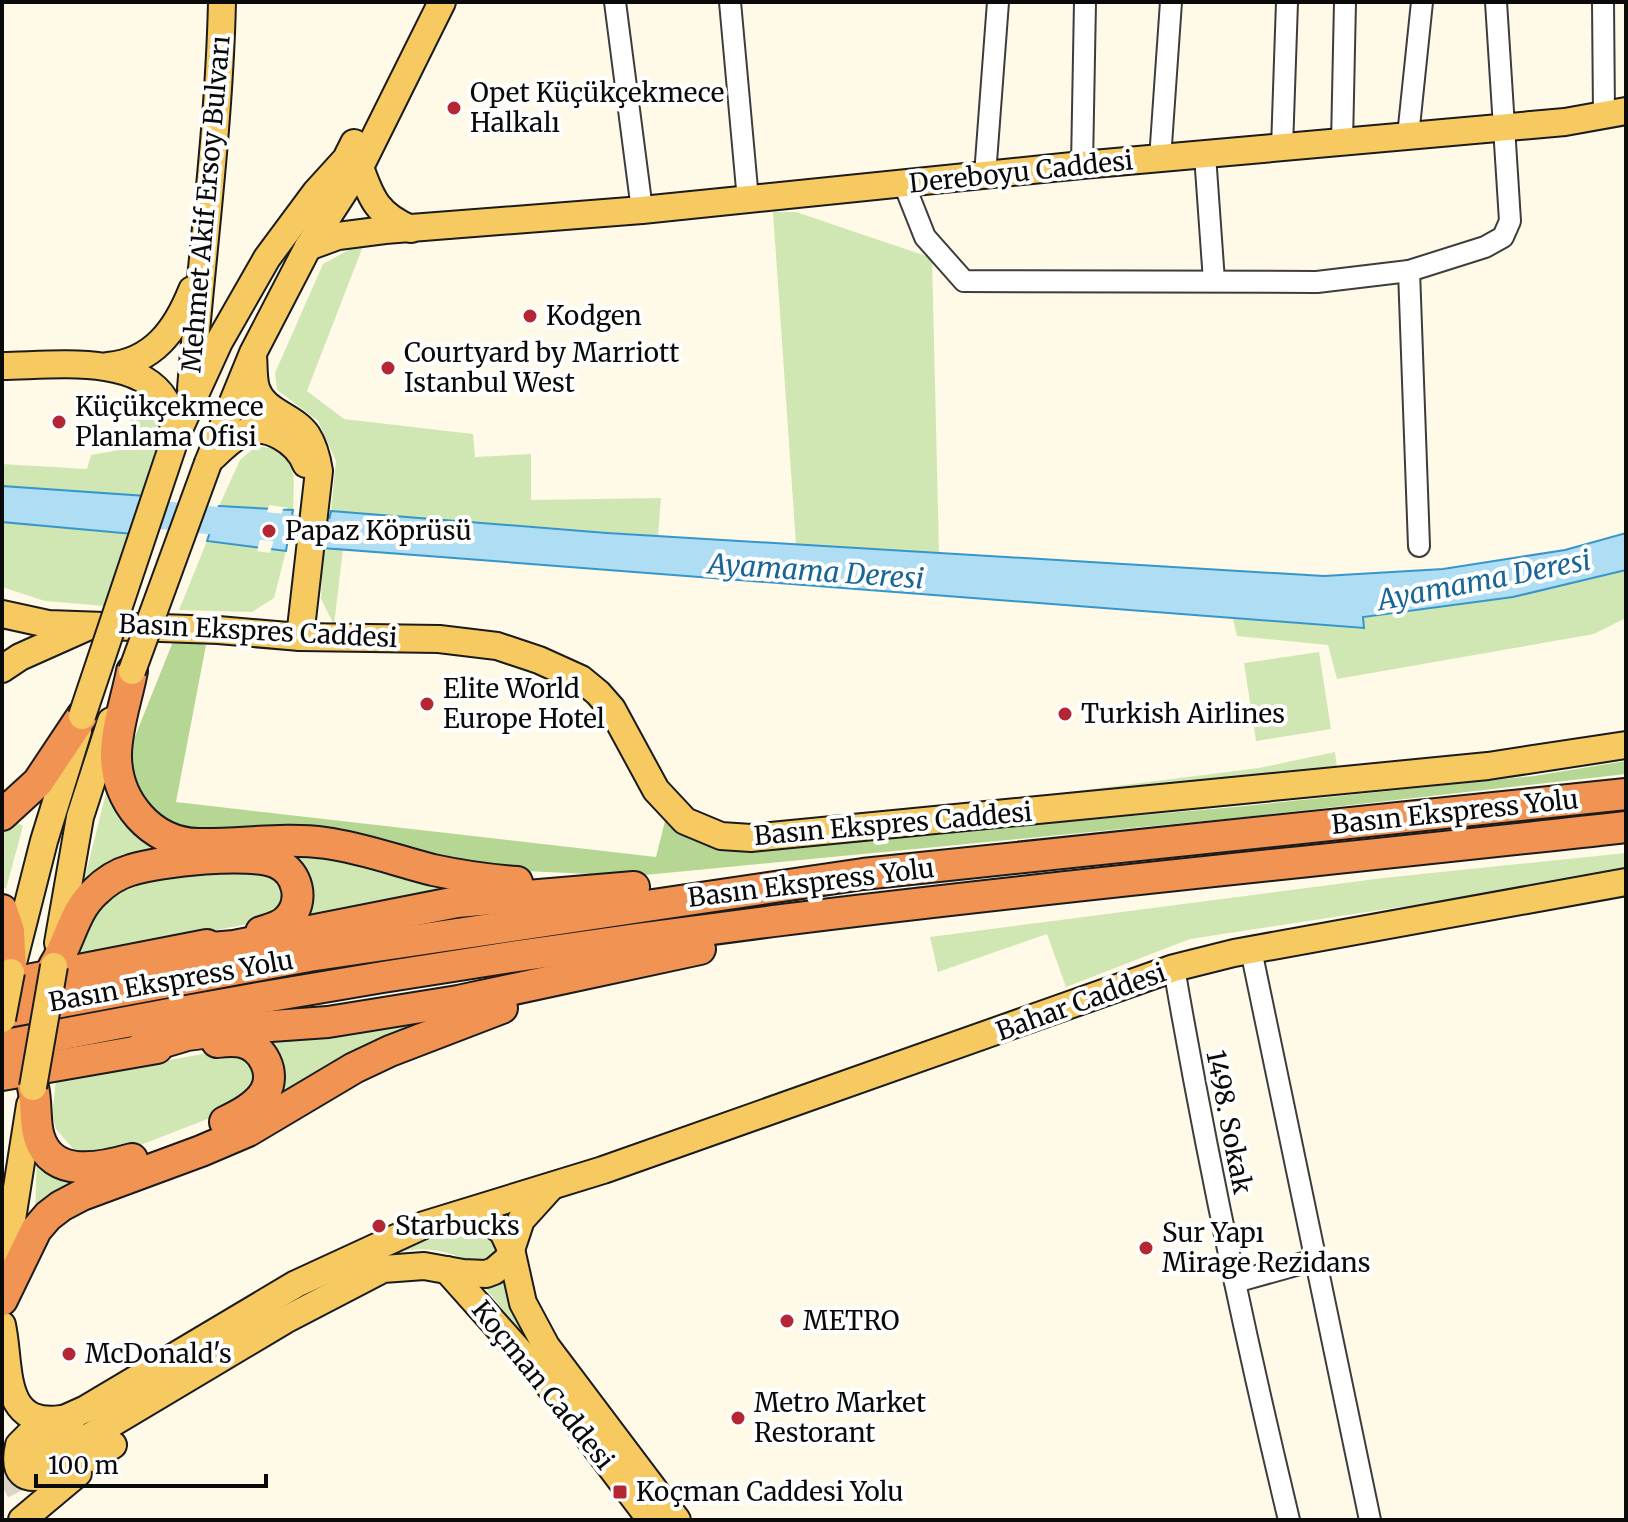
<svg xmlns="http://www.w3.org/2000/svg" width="1628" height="1522" viewBox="0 0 1628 1522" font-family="Merriweather,serif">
<rect width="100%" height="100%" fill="#fff9e7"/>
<g fill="#d0e7b3">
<path d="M773 212H796L932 258 939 553 796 544Z"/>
<path d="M365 241 307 391 344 419 473 434 475 457 531 454V500L661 498 658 536 331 511 336 461 318 421 277 390 275 373 323 264Z"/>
<path d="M142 387 155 400 164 425 146 496 2 486V464L87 469 91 455 119 450Z"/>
<path d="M255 447C300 445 294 476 293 510L219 506 240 460Z"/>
<path d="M2 522 133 534 104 606 45 601 2 587Z"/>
<path d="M207 541 286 551 274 598 252 612 179 610Z"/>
<path d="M323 548 343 549 334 625 321 599Z"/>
<path d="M1626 570V618L1594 634 1337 679 1328 645 1237 636 1233 619 1364 628 1363 617 1513 597Z"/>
<path d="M1319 652 1331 729 1256 741 1244 663Z"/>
<path d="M1335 752 1338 776 943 808 1259 768Z"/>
<path d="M107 789 164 851 104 867 84 881Z"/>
<path d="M14 821 23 826 6 889 2 886V830Z"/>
<path d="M279 850 311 851 472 885 302 921Z"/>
<path d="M1626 853V869L1519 889 1190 939 1066 987 1047 934 938 972 930 937 1383 878Z"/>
<path d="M250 872C270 873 277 881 284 899L274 919 79 956C82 946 83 935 87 926 111 871 200 877 250 872Z"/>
<path d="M452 1011 268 1109 264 1040Z"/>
<path d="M219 1051 244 1055 256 1074 254 1088 228 1111 125 1151 96 1158 75 1151 56 1129 52 1114 56 1081Z"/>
<path d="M37 1152 90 1184 35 1216Z"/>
<path d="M462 1226 492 1236 497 1245 494 1260C468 1264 473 1261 451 1254 429 1247 409 1248 388 1255L420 1236Z"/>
<path d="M508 1274 543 1362 485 1287Z"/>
</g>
<path fill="#b5d793" d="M174 639 206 645 176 802 656 857 665 821 717 842 768 848 1235 807 1534 776 1626 761V774L1246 817 635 876 482 869 203 835 170 824 137 796 128 754Z"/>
<g fill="#aeddf4" stroke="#3796c9" stroke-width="2">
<path d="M2 486 146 496 133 534 2 522Z"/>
<path d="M219 506 293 510 286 551 207 541Z"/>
<path d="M331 511 607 533 1324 576 1443 569 1565 550 1626 533V570L1513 597 1363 617 1364 628 323 548Z"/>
</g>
<path fill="#fff9e7" d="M269 505 289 508 283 509 270 553 257 551Z"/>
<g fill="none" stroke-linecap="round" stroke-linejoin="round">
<path stroke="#aeddf4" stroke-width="28" d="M125 511 338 534"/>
<path stroke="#dad5c6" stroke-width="26" stroke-dasharray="26 13" stroke-linecap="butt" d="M2 1486 40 1466"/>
<defs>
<g id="minor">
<path d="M615 2 642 210"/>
<path d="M730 2 748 200"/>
<path d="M1603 2 1604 114"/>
<path d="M1408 136 1422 2"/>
<path d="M1342 143 1345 2"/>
<path d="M1282 148 1287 2"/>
<path d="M1205 155 1214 281"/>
<path d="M1160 159 1171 2"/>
<path d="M1082 165 1085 2"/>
<path d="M985 175 998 2"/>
<path d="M904 184 925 237 964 281 1317 282 1409 271 1485 247 1503 237 1510 221 1496 2"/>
<path d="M1409 271 1419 546"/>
<path d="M1251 950 1370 1520"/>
<path d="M1174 968C1206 1153 1245 1337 1289 1520"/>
<path d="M1235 1282 1314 1260"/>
</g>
<g id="major">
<path d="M360 167C371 199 378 215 411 229"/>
<path d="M308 247 338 236 385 230 642 210 1082 165 1565 122 1626 111"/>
<path d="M253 356C254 366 253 378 256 388 264 413 293 415 307 435 314 446 317 458 319 471L300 637"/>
<path d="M2 366C49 366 137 353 165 400 171 411 173 424 176 436"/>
<path d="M108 366C153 362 176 330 192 290"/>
<path d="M191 389C201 260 219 132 222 2"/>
<path d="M176 436 219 342 267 258 316 192 346 159 354 143"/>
<path d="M213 457C222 448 231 439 243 433 267 422 297 442 306 464"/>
<path d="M208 463 253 353 308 247 360 167 442 2"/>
<path d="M2 614 48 624 218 630 300 637 439 639 497 646 539 660 581 679 598 693 612 709 656 790 685 821 721 836 751 838 1488 766 1626 745"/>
<path d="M2 669 20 657 85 628"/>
<path d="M58 943 80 817 111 721"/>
<path d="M14 959 44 841 78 731"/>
<path d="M456 1217 479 1219 494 1225 503 1232 511 1249 523 1303 546 1346 677 1520"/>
<path d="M447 1270 544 1379 651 1520"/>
<path d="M2 1283 30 1105"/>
<path d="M2 1325C11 1366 0 1427 61 1419"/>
<path d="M113 1445C93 1455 3 1512 19 1445L30 1434 86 1409 296 1284 424 1225 603 1170 1174 968 1234 953 1626 882"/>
<path d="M62 1453 285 1320 383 1269 424 1266 463 1273 486 1274 494 1271 508 1259 521 1220 550 1188"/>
<path d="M31 1457 73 1432"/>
<path d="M22 1520 78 1473"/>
</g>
<g id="highway">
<path d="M132 671C127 698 116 728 116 755 116 801 151 843 198 844 241 845 283 837 326 843 363 848 397 861 433 870 461 876 489 880 517 882"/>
<path d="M2 815 38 782 82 716"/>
<path d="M2 910 9 931 11 972"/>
<path d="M189 950 234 946 457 902 634 887"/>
<path d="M54 966C70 942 73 912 95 892 105 882 117 874 131 870 159 861 251 851 277 863 298 873 305 901 288 919 281 927 271 929 261 932"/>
<path d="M2 985 207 945"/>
<path d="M2 1013 309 956 863 874 1626 794"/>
<path d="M217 1042C225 1041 234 1040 242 1042 263 1047 276 1073 265 1092 257 1106 239 1115 225 1122"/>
<path d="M2 1046C257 995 516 953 774 921 1058 885 1342 859 1626 827"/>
<path d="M140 1049 187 1035 242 1028 328 1022 458 1001 700 949"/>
<path d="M2 1075 157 1048"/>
<path d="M33 1087C37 1104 34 1121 39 1137 52 1179 101 1168 132 1159"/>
<path d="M2 1300 36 1230 48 1216 61 1206 82 1195 201 1151 248 1131 354 1068 390 1051 502 1008"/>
</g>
</defs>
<use href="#minor" stroke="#3d3d3d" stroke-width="24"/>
<use href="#major" stroke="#1b1b1b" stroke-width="30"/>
<use href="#highway" stroke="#1b1b1b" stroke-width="34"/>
<use href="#minor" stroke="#fff" stroke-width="20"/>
<use href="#major" stroke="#f6ca60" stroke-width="26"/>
<use href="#highway" stroke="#f19353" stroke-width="30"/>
<defs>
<g id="major-bridge">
<path d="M132 671 208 463"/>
<path d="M82 716 176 436"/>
<path d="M2 1019 11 972"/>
<path d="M33 1087 54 966"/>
</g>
</defs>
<use href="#major-bridge" stroke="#1b1b1b" stroke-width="30" stroke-linecap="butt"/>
<use href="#major-bridge" stroke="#f6ca60" stroke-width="26"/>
</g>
<g fill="#b52635" stroke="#fff" stroke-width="3">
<circle cx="454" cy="108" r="8"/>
<circle cx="530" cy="316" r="8"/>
<circle cx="388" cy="368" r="8"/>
<circle cx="59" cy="422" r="8"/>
<circle cx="269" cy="531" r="8"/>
<circle cx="427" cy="704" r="8"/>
<circle cx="1065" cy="714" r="8"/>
<circle cx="379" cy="1226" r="8"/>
<circle cx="1146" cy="1248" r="8"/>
<circle cx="787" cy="1321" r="8"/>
<circle cx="69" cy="1354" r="8"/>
<circle cx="738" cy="1418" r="8"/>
<rect x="612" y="1484" width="16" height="16" rx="4"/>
</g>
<g text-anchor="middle" stroke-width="8" stroke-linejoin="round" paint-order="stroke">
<g font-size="26" fill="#0a0a0a" stroke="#fff" text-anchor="start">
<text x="470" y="102">Opet Küçükçekmece<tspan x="470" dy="30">Halkalı</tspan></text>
<text x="546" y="325">Kodgen</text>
<text x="404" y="362">Courtyard by Marriott<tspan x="404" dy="30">Istanbul West</tspan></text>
<text x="75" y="416">Küçükçekmece<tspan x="75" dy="30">Planlama Ofisi</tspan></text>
<text x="285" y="540">Papaz Köprüsü</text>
<text x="443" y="698">Elite World<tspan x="443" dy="30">Europe Hotel</tspan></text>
<text x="1081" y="723">Turkish Airlines</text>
<text x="395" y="1235">Starbucks</text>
<text x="1162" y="1242">Sur Yapı<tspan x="1162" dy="30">Mirage Rezidans</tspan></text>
<text x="803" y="1330">METRO</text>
<text x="85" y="1363">McDonald's</text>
<text x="754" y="1412">Metro Market<tspan x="754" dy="30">Restorant</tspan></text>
<text x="636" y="1501">Koçman Caddesi Yolu</text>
</g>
<g font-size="26" fill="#0a0a0a" stroke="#fff">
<text transform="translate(1021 172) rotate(-6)" y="9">Dereboyu Caddesi</text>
<text transform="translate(206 204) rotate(-85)" y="9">Mehmet Akif Ersoy Bulvarı</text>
<text transform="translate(258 631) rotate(3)" y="9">Basın Ekspres Caddesi</text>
<text transform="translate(1455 812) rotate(-6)" y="9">Basın Ekspress Yolu</text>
<text transform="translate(893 824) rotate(-5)" y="9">Basın Ekspres Caddesi</text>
<text transform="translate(811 883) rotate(-7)" y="9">Basın Ekspress Yolu</text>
<text transform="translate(171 981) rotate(-10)" y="9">Basın Ekspress Yolu</text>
<text transform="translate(1081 1002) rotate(-20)" y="9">Bahar Caddesi</text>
<text transform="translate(1229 1122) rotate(79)" y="9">1498. Sokak</text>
<text transform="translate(543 1385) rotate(51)" y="9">Koçman Caddesi</text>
</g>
<g font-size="28" font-style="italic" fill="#186697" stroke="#fff">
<text transform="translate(816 571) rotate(4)" y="10">Ayamama Deresi</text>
<text transform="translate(1484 580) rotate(-11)" y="10">Ayamama Deresi</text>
</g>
</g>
<rect width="1628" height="1522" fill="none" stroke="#0a0a0a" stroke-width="8"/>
<path d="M36 1474v12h230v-12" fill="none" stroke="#0a0a0a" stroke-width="4"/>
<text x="48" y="1474" font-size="24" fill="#0a0a0a" stroke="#ffffff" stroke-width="6" paint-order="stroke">100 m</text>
</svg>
